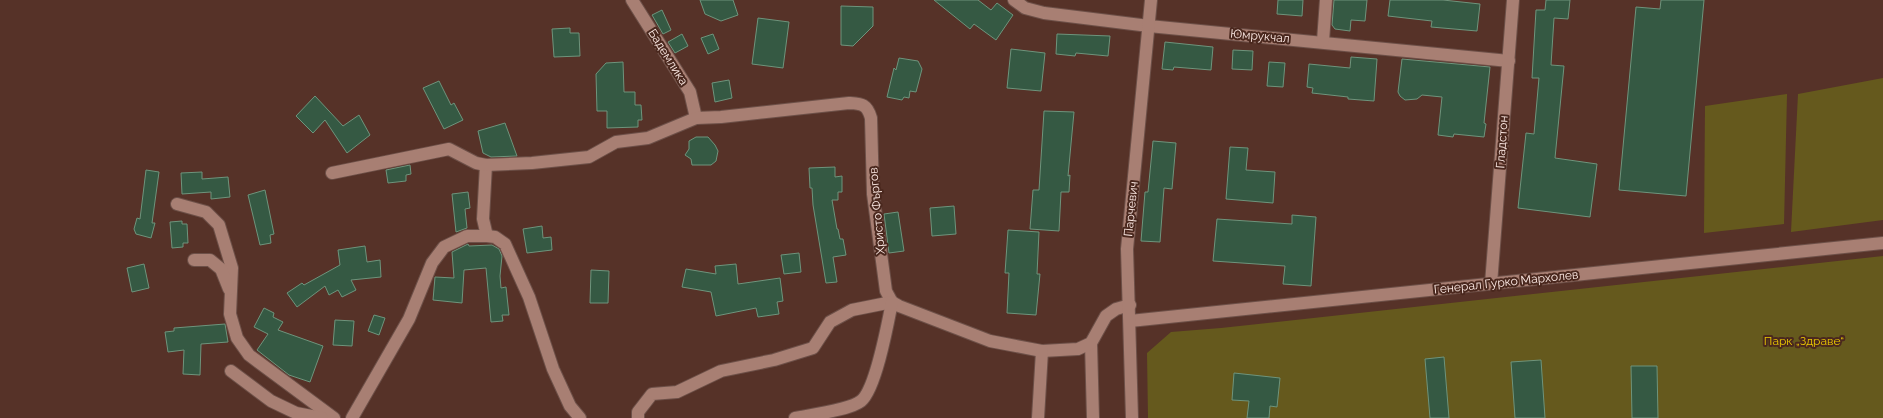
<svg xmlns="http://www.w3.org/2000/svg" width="1883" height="418" viewBox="0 0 1883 418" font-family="Raleway,sans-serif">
<rect width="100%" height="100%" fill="#563228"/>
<g fill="#65591d">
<path d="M1883 78V220L1791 232 1798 94Z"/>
<path d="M1787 94 1784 224 1704 233 1705 106Z"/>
<path d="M1883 256V418H1148L1147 353 1171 332 1221 328Z"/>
</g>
<g fill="#355943" stroke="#6e947c">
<path d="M700 0H733L738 15 721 21 705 14Z"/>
<path d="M934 0H978L991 10 997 3 1013 15 996 40 974 24 970 29Z"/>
<path d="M1278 0H1303L1302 16 1277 14Z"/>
<path d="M1334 0H1367L1365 21 1351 20 1350 31 1335 29 1332 25Z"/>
<path d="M1390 0H1443L1480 4 1477 31 1431 27 1432 21 1388 16Z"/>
<path d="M1546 0H1570L1568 19 1554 18 1551 65 1564 66 1555 158 1597 164 1590 217 1518 208 1526 133 1534 134 1539 78H1532L1536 10H1545Z"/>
<path d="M1661 0H1704L1686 196 1619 190 1636 7 1660 9Z"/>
<path d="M841 6 873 7V26L853 46 841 45Z"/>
<path d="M662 10 671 30 663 34 652 15Z"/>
<path d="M758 18 789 22 783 68 752 64Z"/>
<path d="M570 28V33H579L580 56 554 57 552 29Z"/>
<path d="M682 34 688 46 675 53 668 42Z"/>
<path d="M713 34 719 49 708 54 701 38Z"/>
<path d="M1057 34 1110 36 1108 56 1076 53 1075 56 1056 54Z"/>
<path d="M1165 42 1213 47 1211 70 1174 67 1173 70 1162 69Z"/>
<path d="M1011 49 1045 53 1041 91 1007 88Z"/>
<path d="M1233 50 1253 51 1252 70 1232 69Z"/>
<path d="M1351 57 1377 59 1374 101 1348 99V97L1312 93 1313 88 1307 87 1309 64 1350 68Z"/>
<path d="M899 58 918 61 922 69 916 92 910 91 909 98 904 97 902 100 887 97 894 68 896 70Z"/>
<path d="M1402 59 1490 67 1484 123 1486 124 1484 137 1454 134 1453 137 1438 135 1442 97 1422 95 1417 99 1405 100 1400 96 1398 92Z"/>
<path d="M623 62 624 92H635V105H641L642 120H638V127L607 128V111H597L596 74 606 63Z"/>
<path d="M1269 62 1285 63 1283 87 1267 86Z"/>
<path d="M729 80 732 98 715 102 712 83Z"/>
<path d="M439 81 451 105 454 103 463 120 444 129 423 88Z"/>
<path d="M315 96 343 126 359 115 370 135 347 153 325 120 313 133 296 116Z"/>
<path d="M1044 111 1074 112 1068 176 1070 175 1069 192H1061L1059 231 1030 229 1033 190H1039Z"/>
<path d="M505 123 517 156 491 157 483 153 478 131Z"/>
<path d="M696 137H708L715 145 718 151 716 161 711 165H692L691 159 685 155 689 149V141Z"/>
<path d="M1153 141 1176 143 1172 189 1164 188 1160 242 1141 241 1145 192H1148Z"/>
<path d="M1230 147 1248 148 1246 170 1275 172 1273 203 1226 199Z"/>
<path d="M410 165 411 174 406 175V181L388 183 386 170Z"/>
<path d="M835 167V177L842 176V192H838V200H832L837 229H838L840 239H843L846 255 833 257 837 282 826 283 813 205 812 188H810L809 168Z"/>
<path d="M146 170 159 172 152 223H155L151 238 136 234 134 229 137 218 140 219Z"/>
<path d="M202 172V179L228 177 230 197 211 199V192L182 194 181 173Z"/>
<path d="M265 190 274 234 270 235 271 243 260 245 248 195Z"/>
<path d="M468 192 470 208 465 209 467 228 456 232 452 194Z"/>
<path d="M954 206 956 234 932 236 930 208Z"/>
<path d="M898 212 904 251 889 253 884 214Z"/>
<path d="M1292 215 1316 217 1311 286 1283 284 1285 266 1213 261 1217 219 1292 224Z"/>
<path d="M182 221V224H187L188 243H183V247L172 248 170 222Z"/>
<path d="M542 226 543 238 551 237 552 250 527 253 523 229Z"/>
<path d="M1008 230 1039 232 1037 274H1040L1036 315 1007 313 1009 273H1005Z"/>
<path d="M468 244 469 246 492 245 499 249 502 256 500 276 501 288 506 287 509 315H502L503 321 491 322 486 268 464 270 462 303 433 300 435 277 454 278 452 252Z"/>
<path d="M365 246 367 262 380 260 381 277 351 280 356 290 342 297 338 290 329 295 325 286 297 307 287 293 302 283 304 285 340 265 338 250Z"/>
<path d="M799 253 801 272 784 274 781 255Z"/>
<path d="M144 264 149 288 132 292 127 268Z"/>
<path d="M736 264 738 284 780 278 783 301 777 302 779 314 758 317 756 308 716 316 711 292 682 287 686 269 716 274 715 266Z"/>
<path d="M591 270 609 271 608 303H590Z"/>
<path d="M264 308 274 313 273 317 283 322 278 330 323 346 310 382 289 375 257 350 268 334 254 327Z"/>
<path d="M374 315 385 318 379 335 368 331Z"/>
<path d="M335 320 354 321 352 346 333 345Z"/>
<path d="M225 324 228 342 201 344 200 375 183 374 184 350 168 352 165 332 174 331V328Z"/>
<path d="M1444 357 1449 418H1430L1425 359Z"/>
<path d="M1541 360 1545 418H1515L1511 362Z"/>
<path d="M1631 366H1657L1658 418H1632Z"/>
<path d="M1234 373 1280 378 1277 407 1270 406 1269 418H1247L1249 401 1232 400Z"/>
</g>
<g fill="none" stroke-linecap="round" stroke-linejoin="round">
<defs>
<g id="minor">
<path d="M632 0 690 92 696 118"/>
<path d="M1014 0 1025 8 1044 13 1149 26 1509 61"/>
<path d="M1323 41 1326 0"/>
<path d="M486 165 483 219 487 236"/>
<path d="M332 173 449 149 476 163 486 165 532 163 589 157 616 142 648 138 696 118 721 117 849 103C862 104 867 104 871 118L873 194 886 291 892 302"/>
<path d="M177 204 206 212 219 225 232 268 230 314 237 338 249 355 334 418"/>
<path d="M194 260H210L221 269 229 289"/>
<path d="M1491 284 1513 0"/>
<path d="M1130 321 1883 243"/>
<path d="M1091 343 1093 418"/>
<path d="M231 371 271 401 296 413 322 418"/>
<path d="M352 418 409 319 432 263 444 247 467 236H487L495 237 505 244 529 297 553 369 570 406 580 418"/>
<path d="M638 418V412L652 394 677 392 721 371 774 360 813 348 830 322 852 310 892 302 899 306 990 341 1042 351 1078 349 1091 343 1106 316 1116 309 1130 305"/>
<path d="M795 418C810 415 850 410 861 401 876 389 888 322 892 302"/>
<path d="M1038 418 1042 351"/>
<path d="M1132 418 1127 249 1151 0"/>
</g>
</defs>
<use href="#minor" stroke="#6d5048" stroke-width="14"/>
<use href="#minor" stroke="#a87f73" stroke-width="12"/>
</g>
<g text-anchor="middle" stroke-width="4" stroke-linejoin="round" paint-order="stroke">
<g font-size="12" fill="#ffece7" stroke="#4a281e">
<text transform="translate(1260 36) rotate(5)" y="4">Юмрукчал</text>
<text transform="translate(668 57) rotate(58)" y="4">Бадемлика</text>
<text transform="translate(1502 142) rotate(-86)" y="4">Гладстон</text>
<text transform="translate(1131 209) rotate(-84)" y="4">Парчевич</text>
<text transform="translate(877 211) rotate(-95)" y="4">Христо Фъргов</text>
<text transform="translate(1506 282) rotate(-6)" y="4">Генерал Гурко Мархолев</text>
</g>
<g font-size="12" fill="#ecca00" stroke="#4a281e">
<text x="1804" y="345">Парк „Здраве“</text>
</g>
</g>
</svg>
